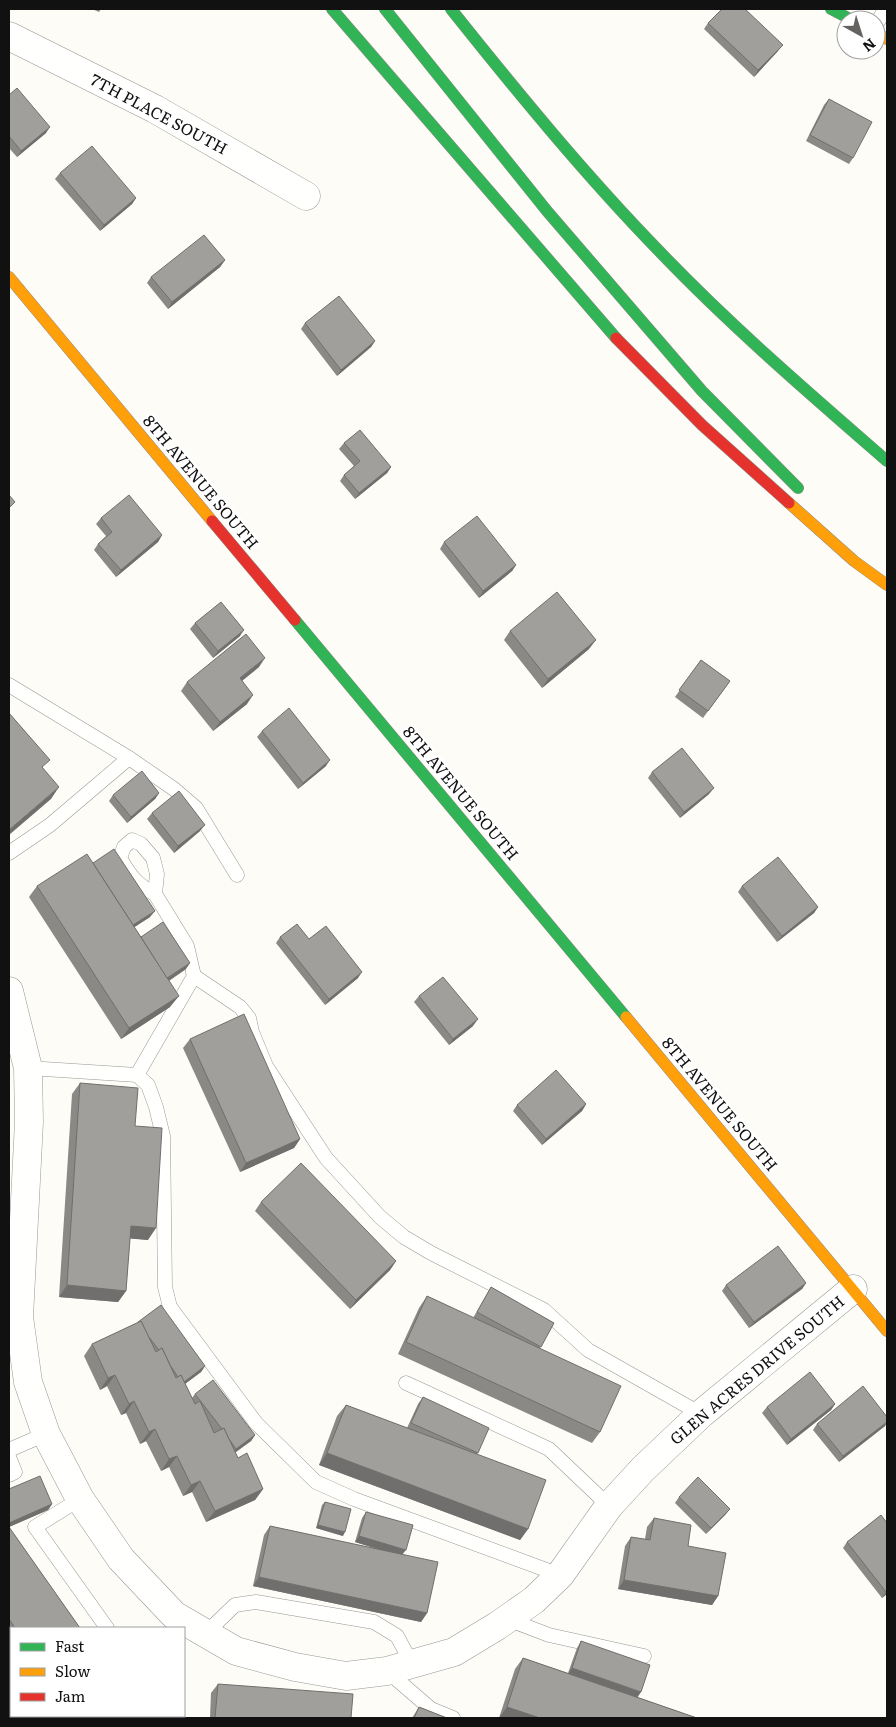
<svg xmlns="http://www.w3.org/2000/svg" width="896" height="1727" viewBox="0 0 896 1727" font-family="Literata,serif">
<rect width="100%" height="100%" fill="#fdfcf7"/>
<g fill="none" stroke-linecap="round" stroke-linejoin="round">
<defs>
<g id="lane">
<path d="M876 25 885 9"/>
<path d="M9 685 129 758 174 789 196 808 237 875"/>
<path d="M9 853 50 825 129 758"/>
<path d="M155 894C137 885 130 876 120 858L124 847 132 840 141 844 153 858 157 874 155 894 187 946 194 976 137 1075 148 1085 156 1107 163 1136 165 1287 170 1307 256 1423 316 1482 354 1499 560 1575"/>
<path d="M194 976 240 1007 249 1018 252 1032 266 1066 326 1158 380 1217 404 1237 431 1253 544 1310 588 1350 701 1414"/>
<path d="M28 1068 137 1075"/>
<path d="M406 1383 549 1449 609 1506"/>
<path d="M9 1450 46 1434"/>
<path d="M9 1457 15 1472 9 1475"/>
<path d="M80 1499 35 1527 107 1628"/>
<path d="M507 1619 549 1635 644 1656"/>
<path d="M205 1634 235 1605 256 1602 374 1622 397 1636 412 1664"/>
<path d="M387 1671 431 1709 453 1718"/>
<path d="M138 1718V1716"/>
</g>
<g id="street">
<path d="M9 36 155 109 306 196"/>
<path d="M9 991 28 1068 29 1122 19 1317 28 1382 46 1434 80 1499 121 1559 174 1615 236 1651 295 1667 346 1676 387 1671 454 1652 497 1626 534 1600 560 1575 609 1506 643 1469 701 1414 853 1289"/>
</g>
<g id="fast">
<path d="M332 9 616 338"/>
<path d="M385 9 547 211 702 391 798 488"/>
<path d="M451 9C518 93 586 176 661 253 732 327 810 394 887 461"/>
<path d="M831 9 852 20"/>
<path d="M295 620 626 1017"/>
</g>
<g id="slow">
<path d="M876 33 887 39"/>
<path d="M9 277 212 521"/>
<path d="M789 503 854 561 887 585"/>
<path d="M626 1017 887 1331"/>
</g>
<g id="jam">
<path d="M616 338 702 425 789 503"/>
<path d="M212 521 295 620"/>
</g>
</defs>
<use href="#lane" stroke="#979795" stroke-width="15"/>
<use href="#street" stroke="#979795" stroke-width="29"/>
<use href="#fast" stroke="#8e8d8b" stroke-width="12"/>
<use href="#slow" stroke="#8e8d8b" stroke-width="12"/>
<use href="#jam" stroke="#8e8d8b" stroke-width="12"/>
<use href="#lane" stroke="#fffffe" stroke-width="14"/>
<use href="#street" stroke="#fffffe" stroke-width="28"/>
<use href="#fast" stroke="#30b455" stroke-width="11"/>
<use href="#slow" stroke="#ff9f0a" stroke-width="11"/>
<use href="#jam" stroke="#e5322d" stroke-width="11"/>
</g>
<g fill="#8a8986">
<path d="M92 9H101L99 12Z"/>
<path d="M708 23 778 51 754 77 704 29Z"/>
<path d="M9 95 46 133 17 157 9 148Z"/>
<path d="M829 99 853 158 849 164 806 141 824 105Z"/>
<path d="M60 173 136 198 132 204 100 231 55 179Z"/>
<path d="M225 260 220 267 168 309 147 283 151 277Z"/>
<path d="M305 323 375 341 371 347 337 376 301 329Z"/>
<path d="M344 443 391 467 387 473 355 499 340 481 344 475 354 466 339 449Z"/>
<path d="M101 518 162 535 158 542 116 577 94 550 98 544 106 536 96 524Z"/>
<path d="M444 542 516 565 512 571 479 598 440 549Z"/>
<path d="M195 623 240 636 213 658 190 629Z"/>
<path d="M510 631 589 649 542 688 504 640Z"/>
<path d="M701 660 730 681 703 718 675 697Z"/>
<path d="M259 667 242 681 247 704 213 731 181 691 187 682Z"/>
<path d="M262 731 326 766 298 789 257 737Z"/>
<path d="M652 772 709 794 680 818 648 778Z"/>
<path d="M159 793 155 799 127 823 109 801 113 795Z"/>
<path d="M152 813 200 831 174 853 147 819Z"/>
<path d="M93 863 150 917 134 927 141 937 186 969 169 981 170 1007 121 1039 29 897 37 886Z"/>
<path d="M742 886 818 907 814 913 777 942 738 892Z"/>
<path d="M280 937 358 978 325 1005 276 943Z"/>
<path d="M419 996 473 1026 449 1045 414 1002Z"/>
<path d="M190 1039 300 1139 294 1148 240 1172 183 1048Z"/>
<path d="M80 1083 135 1126 148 1240 130 1238 126 1291 118 1302 59 1297 72 1094Z"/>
<path d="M586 1104 582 1111 542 1145 513 1111 517 1105Z"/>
<path d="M261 1202 396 1261 390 1270 350 1309 255 1211Z"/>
<path d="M806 1283 802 1289 749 1328 722 1291 726 1285Z"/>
<path d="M491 1287 554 1323 540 1348 600 1432 592 1443 398 1354 419 1308 427 1296 473 1318Z"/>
<path d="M138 1322 205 1366 201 1372 185 1384 192 1398 195 1394 255 1435 251 1441 235 1452 238 1458 263 1489 255 1500 206 1522 192 1492 183 1496 169 1467 161 1471 146 1441 140 1444 126 1413 121 1415 107 1386 100 1390 84 1356 92 1344 137 1323Z"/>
<path d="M423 1397 478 1453 477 1454 528 1529 520 1540 319 1465 337 1416 346 1405 407 1428 418 1404Z"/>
<path d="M835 1404 831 1410 787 1445 762 1413 767 1407Z"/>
<path d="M817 1424 885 1426 839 1462 813 1430Z"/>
<path d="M9 1489 52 1504 48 1510 9 1527 80 1628H11V1641L9 1637Z"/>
<path d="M679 1497 730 1509 725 1515 706 1534 675 1503Z"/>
<path d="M325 1502 343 1536 316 1528 322 1505Z"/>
<path d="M366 1512 402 1555 427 1613 421 1622 253 1586 264 1535 270 1526 380 1550 355 1542 362 1518Z"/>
<path d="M881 1515 887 1594 882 1598 843 1548 847 1542Z"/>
<path d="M654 1518 688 1546 718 1596 712 1605 618 1589 625 1546 631 1537 645 1539 647 1527Z"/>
<path d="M581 1641 637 1697 697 1718H499L515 1669 523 1658 568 1673 577 1648Z"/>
<path d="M218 1684 351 1718H210L211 1693Z"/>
<path d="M419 1707 447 1718H412Z"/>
<path d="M49 1716H113L114 1718H49Z"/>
</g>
<g fill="#716f6d">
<path d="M783 45 778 51 754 77 758 70Z"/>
<path d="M50 127 46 133 17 157 21 151Z"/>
<path d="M136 198 132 204 100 231 104 225Z"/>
<path d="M225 260 220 267 168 309 172 302Z"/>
<path d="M375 341 371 347 337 376 341 370Z"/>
<path d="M391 467 387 473 355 499 359 493Z"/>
<path d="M162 535 158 542 116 577 121 570Z"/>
<path d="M516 565 512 571 479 598 483 591Z"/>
<path d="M244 630 240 636 213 658 218 651Z"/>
<path d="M596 640 589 649 542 688 548 679Z"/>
<path d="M265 658 259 667 234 687 240 678Z"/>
<path d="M253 695 247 704 213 731 220 722Z"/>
<path d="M330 760 326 766 298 789 303 783Z"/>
<path d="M59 787 51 799 9 835V830Z"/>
<path d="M714 788 709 794 680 818 684 812Z"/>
<path d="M159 793 155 799 127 823 131 817Z"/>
<path d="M205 825 200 831 174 853 178 846Z"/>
<path d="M818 907 814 913 777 942 782 936Z"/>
<path d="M155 911 150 917 127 932 131 926Z"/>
<path d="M190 963 186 969 159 987 164 981Z"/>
<path d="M362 972 358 978 325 1005 329 999Z"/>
<path d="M179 996 170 1007 121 1039 129 1028Z"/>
<path d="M478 1019 473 1026 449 1045 453 1039Z"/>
<path d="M586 1104 582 1111 542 1145 546 1139Z"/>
<path d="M300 1139 294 1148 240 1172 246 1163Z"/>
<path d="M131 1226 156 1228 148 1240 123 1238Z"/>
<path d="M396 1261 390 1270 350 1309 356 1300Z"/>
<path d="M806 1283 802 1289 749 1328 754 1322Z"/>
<path d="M67 1285 126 1291 118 1302 59 1297Z"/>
<path d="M205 1366 201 1372 178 1389 183 1383Z"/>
<path d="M115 1375 107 1386 100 1390 108 1378Z"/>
<path d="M134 1401 126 1413 121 1415 129 1404Z"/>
<path d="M835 1404 831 1410 787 1445 791 1439Z"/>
<path d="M887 1422V1423L885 1426 839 1462 843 1456Z"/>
<path d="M155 1429 146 1441 140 1444 149 1432Z"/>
<path d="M255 1435 251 1441 232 1455 236 1449Z"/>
<path d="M327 1453 528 1529 520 1540 319 1465Z"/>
<path d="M177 1456 169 1467 161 1471 169 1459Z"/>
<path d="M200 1481 192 1492 183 1496 191 1485Z"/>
<path d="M263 1489 255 1500 206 1522 215 1511Z"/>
<path d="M52 1504 48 1510 9 1527V1523Z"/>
<path d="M730 1509 725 1515 706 1534 711 1528Z"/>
<path d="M318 1525 345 1532 343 1536 316 1528Z"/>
<path d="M359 1536 406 1550 401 1556 355 1542Z"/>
<path d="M259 1577 427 1613 421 1622 253 1586Z"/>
<path d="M624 1580 718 1596 712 1605 618 1589Z"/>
<path d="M887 1591V1594L882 1598 886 1592Z"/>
<path d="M572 1668 641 1692 637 1698 568 1674Z"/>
<path d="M507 1707 540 1718H499Z"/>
</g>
<g fill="#a19f9c" stroke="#716f6d">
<path d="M722 9H745L783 45 758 70 708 23Z"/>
<path d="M17 88 50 127 21 151 9 136V95Z"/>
<path d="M829 99 872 122 853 158 810 135Z"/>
<path d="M92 146 136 198 104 225 60 173Z"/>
<path d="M204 235 225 260 172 302 151 277Z"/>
<path d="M339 296 375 341 341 370 305 323Z"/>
<path d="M360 430 391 467 359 493 344 475 360 461 344 443Z"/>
<path d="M9 495 15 502 9 508Z"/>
<path d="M129 495 162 535 121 570 98 544 112 532 101 518Z"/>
<path d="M477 516 516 565 483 591 444 542Z"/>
<path d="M557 592 596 640 548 679 510 631Z"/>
<path d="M221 602 244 630 218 651 195 623Z"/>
<path d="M246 634 265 658 240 678 253 695 220 722 187 682Z"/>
<path d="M701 660 730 681 708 711 679 690Z"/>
<path d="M289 708 330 760 303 783 262 731Z"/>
<path d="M9 713 50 760 42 767 59 787 9 830Z"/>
<path d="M682 748 714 788 684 812 652 772Z"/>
<path d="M142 771 159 793 131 817 113 795Z"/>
<path d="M179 791 205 825 178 846 152 813Z"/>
<path d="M114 849 155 911 133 925 93 863Z"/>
<path d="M87 854 179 996 129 1028 37 886Z"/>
<path d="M778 857 818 907 782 936 742 886Z"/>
<path d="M163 922 190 963 167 978 141 937Z"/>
<path d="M297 924 309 939 326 926 362 972 329 999 280 937Z"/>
<path d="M443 977 478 1019 453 1039 419 996Z"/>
<path d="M244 1014 300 1139 246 1163 190 1039Z"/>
<path d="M556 1070 586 1104 546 1139 517 1105Z"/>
<path d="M80 1083 138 1088 135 1126 162 1128 156 1228 131 1226 126 1291 67 1285Z"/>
<path d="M301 1163 396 1261 356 1300 261 1202Z"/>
<path d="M778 1246 806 1283 754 1322 726 1285Z"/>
<path d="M491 1287 554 1323 541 1347 477 1312Z"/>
<path d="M427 1296 621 1386 600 1432 406 1342Z"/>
<path d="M161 1305 205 1366 184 1382 181 1375 178 1377 170 1365 162 1348 159 1350 148 1336 141 1321 139 1323 138 1322Z"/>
<path d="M141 1321 156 1352 162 1348 176 1378 181 1375 195 1404 200 1401 214 1433 224 1428 238 1458 247 1453 263 1489 215 1511 200 1481 191 1485 177 1456 169 1459 155 1429 149 1432 134 1401 129 1404 115 1375 108 1378 92 1344Z"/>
<path d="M810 1372 835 1404 791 1439 767 1407Z"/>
<path d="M213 1380 255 1435 236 1449 229 1439 224 1428 222 1429 195 1394Z"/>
<path d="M863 1386 887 1417V1422L843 1456 817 1424Z"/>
<path d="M423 1397 489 1428 478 1453 411 1423Z"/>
<path d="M346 1405 546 1480 528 1529 327 1453Z"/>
<path d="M40 1476 52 1504 9 1523V1489Z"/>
<path d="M698 1477 730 1509 711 1528 679 1497Z"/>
<path d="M325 1502 351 1509 345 1532 318 1525Z"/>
<path d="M366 1512 413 1525 406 1550 359 1536Z"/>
<path d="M881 1515 887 1523V1591L886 1592 847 1542Z"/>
<path d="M654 1518 691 1525 688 1546 726 1553 718 1596 624 1580 631 1537 650 1540Z"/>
<path d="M270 1526 438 1562 427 1613 259 1577Z"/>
<path d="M9 1527 80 1628H15L9 1619Z"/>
<path d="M581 1641 650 1665 641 1692 572 1668Z"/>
<path d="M523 1658 697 1718H540L507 1707Z"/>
<path d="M218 1684 353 1694 351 1718H215Z"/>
<path d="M419 1707 447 1718H414Z"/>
<path d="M56 1716H113L114 1718H56Z"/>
</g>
<g text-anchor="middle" stroke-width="5" stroke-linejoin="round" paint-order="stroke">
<g font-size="16" fill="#111" stroke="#fff">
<text transform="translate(159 114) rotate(28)" y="6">7TH PLACE SOUTH</text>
<text transform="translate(201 482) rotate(50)" y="6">8TH AVENUE SOUTH</text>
<text transform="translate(461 793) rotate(50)" y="6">8TH AVENUE SOUTH</text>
<text transform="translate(720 1104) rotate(50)" y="6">8TH AVENUE SOUTH</text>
<text transform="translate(757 1370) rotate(-40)" y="6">GLEN ACRES DRIVE SOUTH</text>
</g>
</g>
<rect width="896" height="1727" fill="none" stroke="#111111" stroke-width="20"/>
<rect x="10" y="1627" width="175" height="90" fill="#ffffff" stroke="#a0a0a0"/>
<rect x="20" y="1643" width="25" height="8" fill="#30b455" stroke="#a0a0a0"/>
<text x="55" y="1652" font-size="15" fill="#111111">Fast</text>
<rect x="20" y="1668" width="25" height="8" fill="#ff9f0a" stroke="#a0a0a0"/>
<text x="55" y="1677" font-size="15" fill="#111111">Slow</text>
<rect x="20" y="1693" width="25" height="8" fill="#e5322d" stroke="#a0a0a0"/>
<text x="55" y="1702" font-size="15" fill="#111111">Jam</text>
<g transform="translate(861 35) rotate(141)"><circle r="24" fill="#ffffff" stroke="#a0a0a0"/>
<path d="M0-4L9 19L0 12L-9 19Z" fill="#646362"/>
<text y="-8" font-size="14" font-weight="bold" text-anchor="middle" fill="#111111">N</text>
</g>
</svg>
